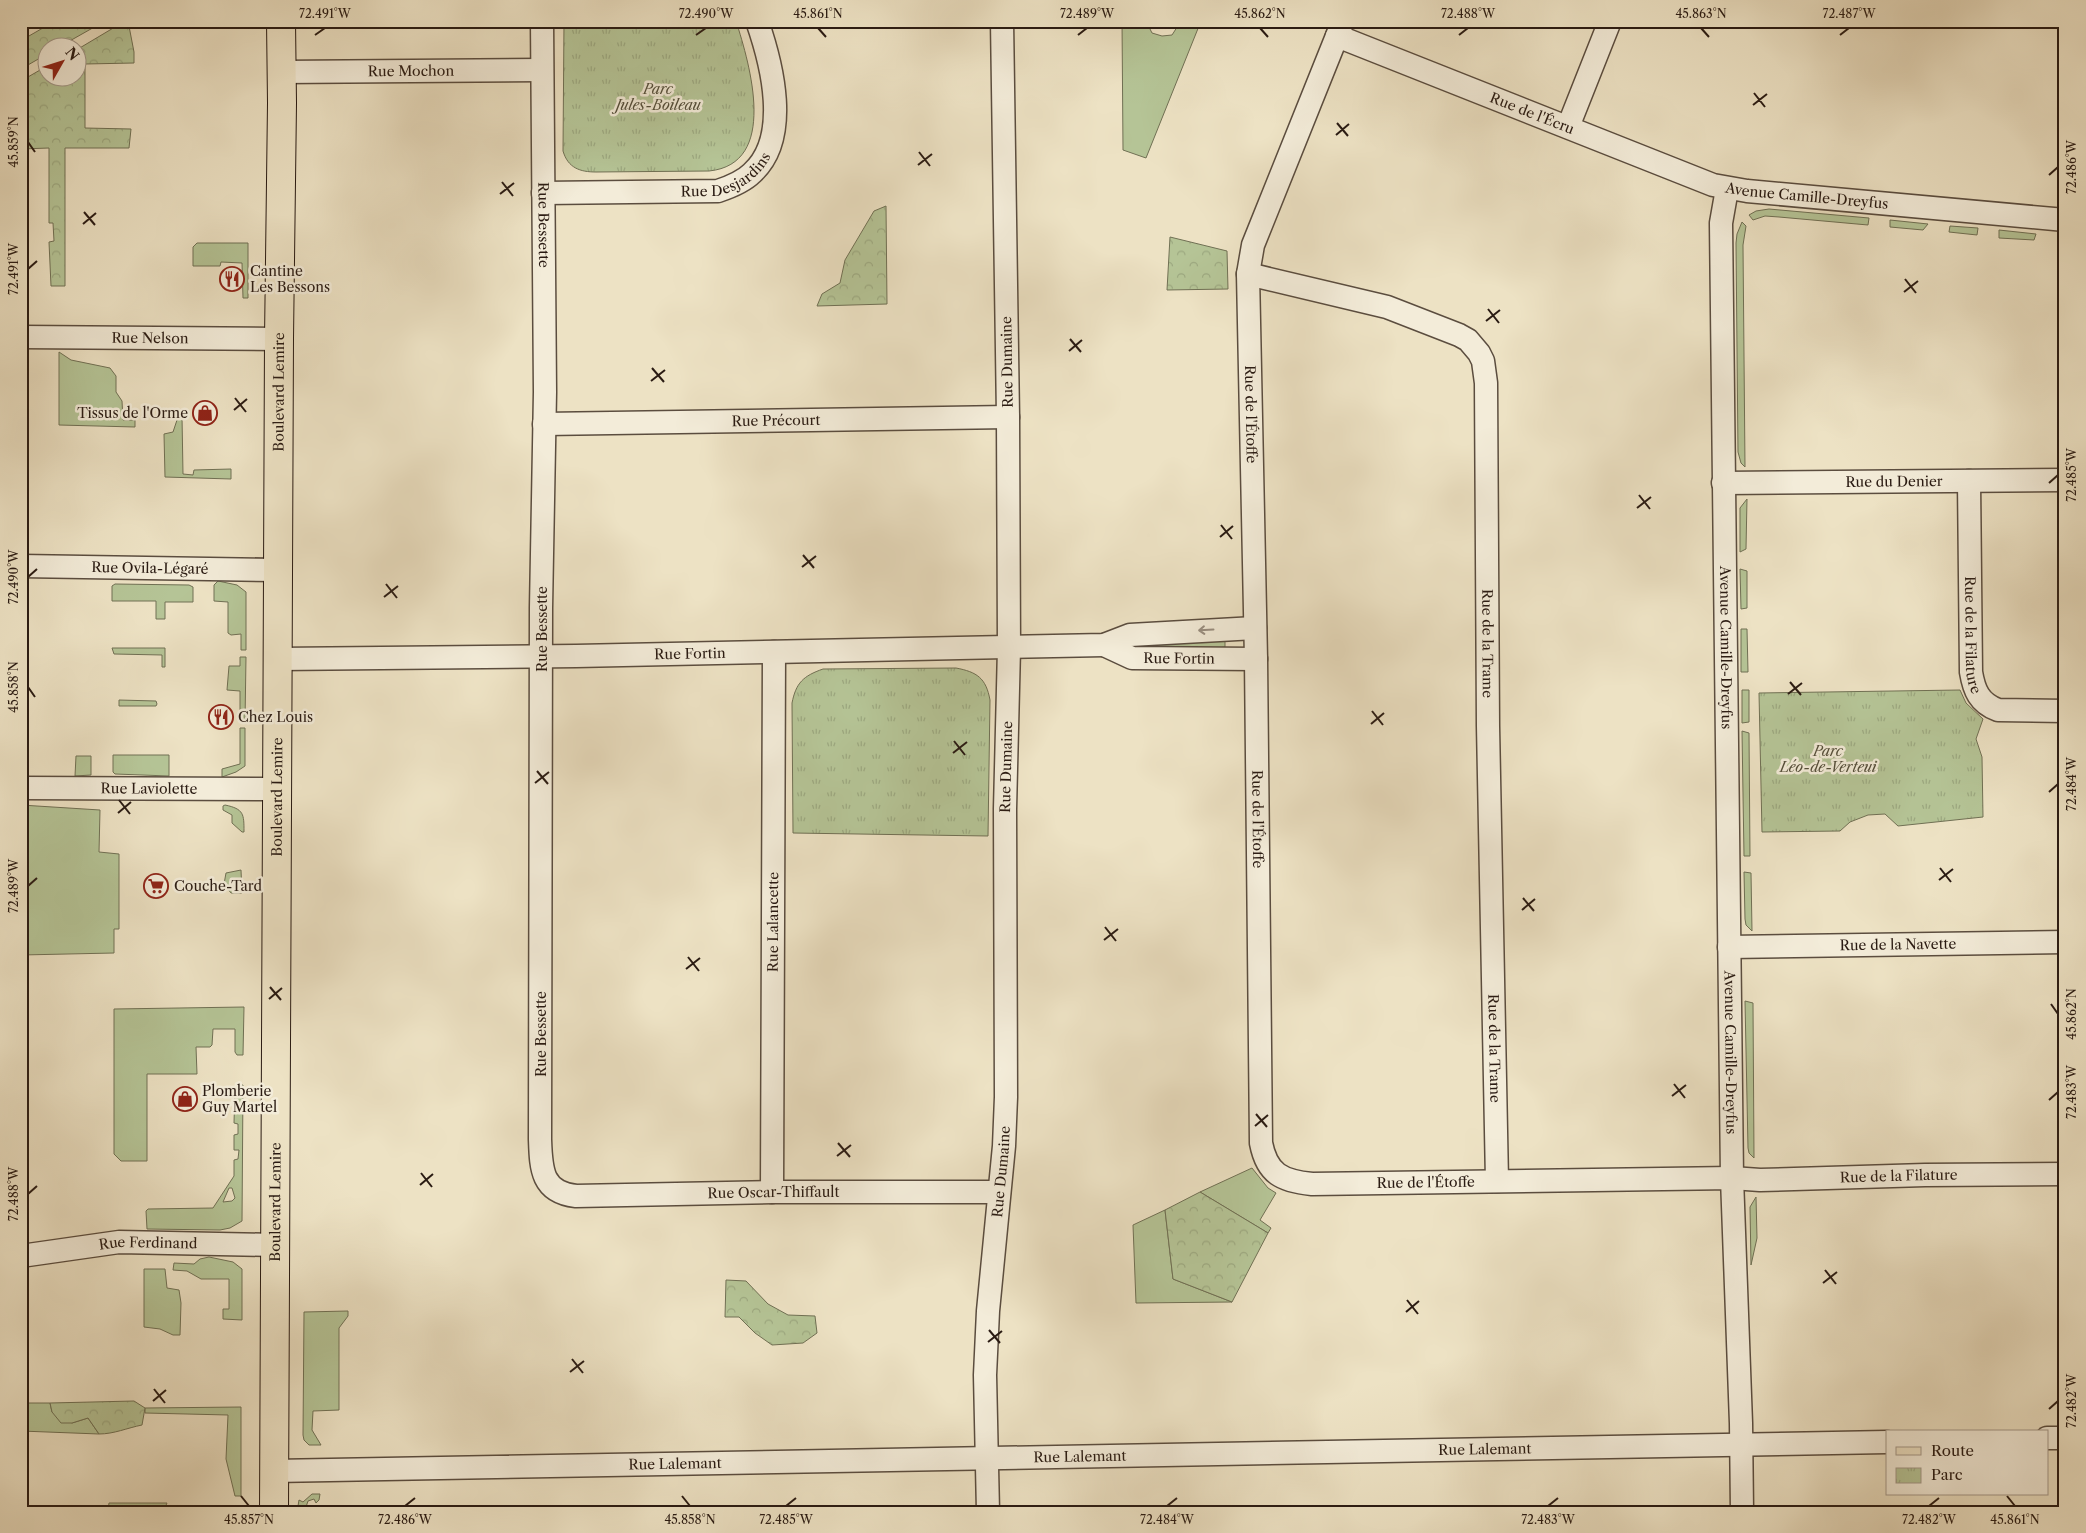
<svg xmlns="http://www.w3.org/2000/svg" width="2086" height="1533" viewBox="0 0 2086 1533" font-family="'Libre Caslon Text',serif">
<defs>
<pattern id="forest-crowns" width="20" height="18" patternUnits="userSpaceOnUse" patternTransform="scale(1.25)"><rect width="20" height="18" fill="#b5c496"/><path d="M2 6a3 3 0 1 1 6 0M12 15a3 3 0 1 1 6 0" fill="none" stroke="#9ca880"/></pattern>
<pattern id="park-tufts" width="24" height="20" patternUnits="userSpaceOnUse" patternTransform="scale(1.25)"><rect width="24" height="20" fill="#b5c496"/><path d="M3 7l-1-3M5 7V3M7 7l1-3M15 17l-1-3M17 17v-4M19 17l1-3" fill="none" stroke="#9ca880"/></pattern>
</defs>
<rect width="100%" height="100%" fill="#ede2c4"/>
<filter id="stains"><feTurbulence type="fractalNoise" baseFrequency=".004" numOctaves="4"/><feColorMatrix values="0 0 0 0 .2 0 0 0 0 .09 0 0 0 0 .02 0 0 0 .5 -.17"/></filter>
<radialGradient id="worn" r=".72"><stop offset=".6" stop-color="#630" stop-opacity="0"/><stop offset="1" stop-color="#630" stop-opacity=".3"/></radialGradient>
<g fill="#b5c496" stroke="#707054" fill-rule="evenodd">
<path d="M1122 21H1146L1152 33 1162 36 1172 35 1181 21H1201L1146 158 1123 150Z"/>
<path d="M1769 209 1869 218 1868 225 1779 217 1765 216 1753 220 1749 215 1756 211Z"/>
<path d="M1890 220 1928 224 1923 230 1890 227Z"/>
<path d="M1742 222 1746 226 1743 245 1745 467 1741 463 1738 452 1736 243 1737 234Z"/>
<path d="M1950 226 1978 228 1977 235 1949 232Z"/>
<path d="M1999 230 2036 234 2034 240 1999 238Z"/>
<path d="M197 243H248V298H243L242 263 221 262 220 266H193V247Z"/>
<path d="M59 352 71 360 110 368 116 376V392L122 401 123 420H135V427L59 425Z"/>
<path d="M182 417 183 474 193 475 194 470 231 469V479L165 477 164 434 173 432 177 420Z"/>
<path d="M1747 499 1746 549 1740 552V508Z"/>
<path d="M1740 569 1747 571V608L1741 609Z"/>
<path d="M218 581 237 585 246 592V650H241V634L231 635 228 633V602L214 601V585Z"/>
<path d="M115 584 189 585 193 587V602H165V619H156V601H112V586Z"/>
<path d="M1741 629H1747L1748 672H1741Z"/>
<path d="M1203 640 1225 641V647L1204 650 1130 649V644Z"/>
<path d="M112 648H165V667H162V655L114 654Z"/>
<path d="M240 657H246L245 722H240V691L227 690 229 666H240Z"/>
<path d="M1742 690H1749V722L1742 723Z"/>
<path d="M119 700 156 701 157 704 156 706H119Z"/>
<path d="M240 728H245V766L236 772 222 777V769L240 764Z"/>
<path d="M1742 731 1749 733 1750 856H1744Z"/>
<path d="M113 755H169V776L115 774 113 772Z"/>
<path d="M76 756H91V775L75 776Z"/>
<path d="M21 805 100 810 99 852 119 854V929H114V953L21 955Z"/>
<path d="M225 805C244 809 244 814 244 832H242L232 823V815L223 810V806Z"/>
<path d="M241 870 242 893H231L224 884 226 873Z"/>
<path d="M1744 872 1751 873 1752 931 1746 925 1745 919Z"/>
<path d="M1745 1001 1753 1003 1754 1158 1749 1153 1748 1148Z"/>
<path d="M244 1007 243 1055H237L235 1052V1029H213L212 1045 210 1047H196L197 1074H147V1161H121L114 1154V1009Z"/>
<path d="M237 1085H243L242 1221 230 1228 220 1230 147 1229 146 1211 148 1209 213 1208 234 1176V1160L238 1159 239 1150H234V1135L238 1134V1124L234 1123 235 1088ZM229 1188H232L235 1198 232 1201 223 1202Z"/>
<path d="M1252 1168 1268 1188 1276 1193 1260 1220 1271 1228 1268 1233 1200 1192Z"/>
<path d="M1756 1197 1757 1238 1751 1265 1750 1207Z"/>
<path d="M1165 1210 1173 1279 1232 1302 1136 1303 1133 1225Z"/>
<path d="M209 1257 233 1262 242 1269V1320L223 1319V1309H229V1279H201L187 1271 173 1270 174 1263 194 1264 200 1259Z"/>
<path d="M144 1269H165L167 1288 179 1290 181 1303 180 1335H173L160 1329 144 1327Z"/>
<path d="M348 1311V1316L339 1328V1410L313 1411 312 1430 321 1445H309L304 1440 303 1435 304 1312Z"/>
<path d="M21 1403H50L52 1412 72 1423 88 1418 99 1434 21 1431Z"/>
<path d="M241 1407V1496H235L226 1459 228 1415 145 1413V1408Z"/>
<path d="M312 1494H320L319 1500 316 1503 314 1499 308 1501 305 1510 312 1512H297L299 1500 303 1502Z"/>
<path d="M109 1503H167L163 1512 108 1510Z"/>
</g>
<g fill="url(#forest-crowns)" stroke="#707054">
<path d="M21 21 22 40 55 21H105L59 47 48 48 47 54 21 69Z"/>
<path d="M125 21H128L134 52V63L85 64V128L131 129 129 148H65V286H51L49 242 54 241 53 223H49V148L21 149V81L47 66 48 78H78V49Z"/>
<path d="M886 206 887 304 817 306 822 294 840 283 845 260 874 211Z"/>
<path d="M1170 237 1227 251 1228 289 1167 290Z"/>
<path d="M1200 1192 1268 1233 1232 1302 1173 1279 1165 1210Z"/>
<path d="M726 1280 746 1281 768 1304 788 1315 815 1316 817 1333 803 1343 772 1345 755 1333 739 1317H725Z"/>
<path d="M134 1401 145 1408 142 1425C127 1428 114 1434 99 1434L88 1418 72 1423H61L52 1412 50 1403Z"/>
</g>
<g fill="url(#park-tufts)" stroke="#707054">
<path d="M564 21H736C750 65 779 164 709 171L596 172C580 172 568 168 563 151Z"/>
<path d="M956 668C977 672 986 678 990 700L988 836 793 833 792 703C796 683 803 676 823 669Z"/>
<path d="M1960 690 1966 703 1983 719 1976 739 1982 757 1983 817 1898 826 1885 814 1868 815 1850 822 1840 831 1762 832 1759 693Z"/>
</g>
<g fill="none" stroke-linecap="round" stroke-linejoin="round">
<defs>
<g id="minor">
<path id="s1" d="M542 21 545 392 541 608 540 1139C541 1168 541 1192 576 1196L772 1192H999"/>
<path id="s2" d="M1343 21 1253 245 1248 274 1256 659 1261 1143C1267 1174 1282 1181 1312 1184L1732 1178 1760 1180 1925 1175 2065 1174"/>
<path id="s3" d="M1337 36 1713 185 1747 191 2065 220"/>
<path id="s4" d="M281 72 541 70"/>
<path d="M1568 127 1610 21"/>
<path id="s5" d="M1727 189 1721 223 1732 1178 1741 1423 1742 1512"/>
<path id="s6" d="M543 193 718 191C730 187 743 182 752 173 791 138 772 64 757 21"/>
<path id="s7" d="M1248 274 1387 307 1459 335 1468 340 1479 353 1483 361 1486 383 1488 726 1497 1181"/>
<path id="s8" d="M21 337 279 339"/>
<path id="s9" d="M544 424 1008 417"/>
<path id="s10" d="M1969 481 1971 672C1974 690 1979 703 1998 710L2065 711"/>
<path id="s11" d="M1723 483 2065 480"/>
<path id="s12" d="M21 566 278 570"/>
<path id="s13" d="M1104 645 1132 658 1256 659"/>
<path id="s14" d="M278 659 576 656 1104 645 1130 635 1255 628"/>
<path id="s15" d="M21 788 277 789"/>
<path id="s16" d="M1729 947 2065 942"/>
<path id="s17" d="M772 1192 774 652"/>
<path id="s18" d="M21 1256 119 1242 275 1245"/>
<path d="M2047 1438H2065"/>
<path id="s19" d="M274 1471 1887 1442"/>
<path id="s20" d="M988 1512 985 1375 988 1311 1004 1146 1006 1097 1005 809 1009 648 1008 417 1002 21"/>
</g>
<g id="major">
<path id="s21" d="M274 1512 279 339 282 103 281 21"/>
</g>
</defs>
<use href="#minor" stroke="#5b4d3f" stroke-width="25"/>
<use href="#major" stroke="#2a1b13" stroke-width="30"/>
<use href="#minor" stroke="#f3ecd9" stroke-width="22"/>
<use href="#major" stroke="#ede2c4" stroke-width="28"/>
</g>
<defs><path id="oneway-shaft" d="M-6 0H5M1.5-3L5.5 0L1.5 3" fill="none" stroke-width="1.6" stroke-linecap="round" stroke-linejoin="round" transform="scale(1.25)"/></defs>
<use stroke="#998e80" href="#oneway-shaft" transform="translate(1206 630) rotate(177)"/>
<path fill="none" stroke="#2a1b13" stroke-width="2" d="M818 28 826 37M1260 28 1268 37M1701 28 1709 37M315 35 325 28M696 35 706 28M1078 35 1087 28M1459 35 1468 28M1840 35 1849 28M1754 93 1765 107M1753 105 1767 94M1337 123 1348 136M1336 135 1349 124M28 142 35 152M919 152 930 166M918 165 932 154M2049 175 2058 167M502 182 513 196M500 194 514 183M84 212 95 225M83 224 96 213M28 269 37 261M1905 279 1916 293M1904 292 1918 281M1488 309 1499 323M1486 321 1500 310M1070 339 1081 352M1069 351 1082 340M652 368 664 382M651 381 665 370M235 398 246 412M234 410 247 399M2049 483 2058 475M1639 495 1650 509M1637 508 1651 497M1221 525 1232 539M1220 537 1233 526M803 555 814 568M802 567 816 556M28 577 37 569M386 584 397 598M384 597 398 586M1790 682 1801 695M28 687 35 697M1788 694 1802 683M1372 711 1383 725M1371 724 1384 713M954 741 965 755M953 753 967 742M537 771 548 784M535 783 549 772M2049 792 2058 784M119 800 130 814M118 813 131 802M1940 868 1951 882M1939 880 1953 869M28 886 37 878M1523 898 1534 911M1522 910 1535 899M1105 927 1116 941M1104 940 1118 929M688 957 699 971M686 969 700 958M270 987 281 1000M269 999 282 988M2051 1004 2058 1014M1674 1084 1685 1098M1672 1096 1686 1085M2049 1100 2058 1092M1256 1114 1267 1127M1255 1126 1268 1115M838 1143 850 1157M837 1156 851 1145M421 1173 432 1187M420 1185 433 1174M28 1194 37 1186M1825 1270 1836 1284M1823 1283 1837 1272M1407 1300 1418 1314M1406 1312 1419 1301M989 1330 1000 1343M988 1342 1002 1331M572 1359 583 1373M570 1372 584 1361M154 1389 165 1403M153 1401 166 1390M2049 1409 2058 1401M241 1496 249 1506M682 1496 690 1506M2007 1496 2015 1506M405 1506 415 1498M786 1506 796 1498M1167 1506 1177 1498M1548 1506 1558 1498M1929 1506 1939 1498"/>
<defs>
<symbol id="restaurant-ring" viewBox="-11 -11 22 22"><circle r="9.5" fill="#f3ecd9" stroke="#8f2418" stroke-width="1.5"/><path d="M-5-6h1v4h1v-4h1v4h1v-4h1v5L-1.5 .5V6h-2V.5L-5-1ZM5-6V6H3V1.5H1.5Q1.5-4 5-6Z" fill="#8f2418"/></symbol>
<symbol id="shop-ring" viewBox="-11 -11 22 22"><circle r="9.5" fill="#f3ecd9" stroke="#8f2418" stroke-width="1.5"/><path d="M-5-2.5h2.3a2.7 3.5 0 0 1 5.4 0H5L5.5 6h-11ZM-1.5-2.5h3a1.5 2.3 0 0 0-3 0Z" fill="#8f2418"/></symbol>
<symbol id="supermarket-ring" viewBox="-11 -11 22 22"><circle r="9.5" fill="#f3ecd9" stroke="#8f2418" stroke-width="1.5"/><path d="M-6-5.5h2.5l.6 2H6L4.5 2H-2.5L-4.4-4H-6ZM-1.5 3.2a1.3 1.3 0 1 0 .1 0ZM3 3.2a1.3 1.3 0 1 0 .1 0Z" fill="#8f2418"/></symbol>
</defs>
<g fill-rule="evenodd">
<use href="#restaurant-ring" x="218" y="265" width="28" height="28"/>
<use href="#shop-ring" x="191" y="399" width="28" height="28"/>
<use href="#restaurant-ring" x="207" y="703" width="28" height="28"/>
<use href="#supermarket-ring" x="142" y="872" width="28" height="28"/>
<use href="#shop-ring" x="171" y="1085" width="28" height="28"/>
</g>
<g text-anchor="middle" stroke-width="5" stroke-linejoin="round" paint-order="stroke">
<g font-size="14" fill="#2a1b13" stroke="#f3ecd9">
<text dy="5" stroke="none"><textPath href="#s4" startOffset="130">Rue Mochon</textPath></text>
<text dy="5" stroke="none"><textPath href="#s3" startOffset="210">Rue de l'Écru</textPath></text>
<text dy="5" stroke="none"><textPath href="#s6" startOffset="188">Rue Desjardins</textPath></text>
<text dy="5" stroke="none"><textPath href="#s3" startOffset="499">Avenue Camille-Dreyfus</textPath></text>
<text dy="5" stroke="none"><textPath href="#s1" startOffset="204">Rue Bessette</textPath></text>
<text dy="5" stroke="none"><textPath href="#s8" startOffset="129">Rue Nelson</textPath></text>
<text transform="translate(1007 362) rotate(-91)" y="5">Rue Dumaine</text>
<text dy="5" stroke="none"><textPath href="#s21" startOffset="1120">Boulevard Lemire</textPath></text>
<text dy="5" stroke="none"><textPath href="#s2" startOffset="411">Rue de l'Étoffe</textPath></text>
<text dy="5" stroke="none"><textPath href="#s9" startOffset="232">Rue Précourt</textPath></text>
<text dy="5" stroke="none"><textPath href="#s11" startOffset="171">Rue du Denier</textPath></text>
<text dy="5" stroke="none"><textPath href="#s12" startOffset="129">Rue Ovila-Légaré</textPath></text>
<text transform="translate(542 629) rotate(-90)" y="5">Rue Bessette</text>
<text dy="5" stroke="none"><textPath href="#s10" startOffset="154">Rue de la Filature</textPath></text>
<text dy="5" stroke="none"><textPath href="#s7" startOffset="539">Rue de la Trame</textPath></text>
<text dy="5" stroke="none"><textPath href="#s5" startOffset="459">Avenue Camille-Dreyfus</textPath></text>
<text dy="5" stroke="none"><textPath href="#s14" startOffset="412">Rue Fortin</textPath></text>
<text dy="5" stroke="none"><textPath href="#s13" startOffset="78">Rue Fortin</textPath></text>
<text dy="5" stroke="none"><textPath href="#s20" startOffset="746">Rue Dumaine</textPath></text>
<text dy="5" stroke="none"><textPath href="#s15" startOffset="128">Rue Laviolette</textPath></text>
<text dy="5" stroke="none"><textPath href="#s21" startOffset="715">Boulevard Lemire</textPath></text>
<text dy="5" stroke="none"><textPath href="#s2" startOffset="816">Rue de l'Étoffe</textPath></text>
<text dy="5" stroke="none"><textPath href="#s17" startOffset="270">Rue Lalancette</textPath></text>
<text dy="5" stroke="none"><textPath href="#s16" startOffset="169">Rue de la Navette</textPath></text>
<text transform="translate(541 1034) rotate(-90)" y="5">Rue Bessette</text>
<text dy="5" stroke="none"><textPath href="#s7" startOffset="944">Rue de la Trame</textPath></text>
<text dy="5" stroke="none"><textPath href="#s5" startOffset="864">Avenue Camille-Dreyfus</textPath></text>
<text dy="5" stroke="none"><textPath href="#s20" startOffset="341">Rue Dumaine</textPath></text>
<text dy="5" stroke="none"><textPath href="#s2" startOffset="1799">Rue de la Filature</textPath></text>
<text dy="5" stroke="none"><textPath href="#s2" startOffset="1326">Rue de l'Étoffe</textPath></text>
<text dy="5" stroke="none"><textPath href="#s1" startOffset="1392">Rue Oscar-Thiffault</textPath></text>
<text dy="5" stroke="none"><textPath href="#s21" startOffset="310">Boulevard Lemire</textPath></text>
<text dy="5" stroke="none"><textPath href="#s18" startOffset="128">Rue Ferdinand</textPath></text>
<text dy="5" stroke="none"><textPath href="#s19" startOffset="1211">Rue Lalemant</textPath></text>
<text dy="5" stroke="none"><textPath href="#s19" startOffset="806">Rue Lalemant</textPath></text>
<text dy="5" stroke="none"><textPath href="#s19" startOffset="401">Rue Lalemant</textPath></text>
</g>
<g font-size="14" font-style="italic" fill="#544e3a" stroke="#f3ecd9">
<text x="658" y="94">Parc<tspan x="658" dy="16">Jules-Boileau</tspan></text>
<text x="1828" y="756">Parc<tspan x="1828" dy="16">Léo-de-Verteui</tspan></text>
</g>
<g font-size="14" fill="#2a1b13" stroke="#f3ecd9" text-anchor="start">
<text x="250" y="276">Cantine<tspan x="250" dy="16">Les Bessons</tspan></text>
<text x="188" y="418" text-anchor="end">Tissus de l'Orme</text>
<text x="238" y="722">Chez Louis</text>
<text x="174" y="891">Couche-Tard</text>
<text x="202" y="1096">Plomberie<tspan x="202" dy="16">Guy Martel</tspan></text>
</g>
</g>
<rect width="2086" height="1533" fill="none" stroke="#ede2c4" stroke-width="55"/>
<rect x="1886" y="1430" width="162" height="65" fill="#f3ecd9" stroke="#a3988a"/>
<rect x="1896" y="1447" width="25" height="8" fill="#ede2c4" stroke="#a3988a"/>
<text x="1931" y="1456" font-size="15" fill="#2a1b13">Route</text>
<rect x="1896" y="1468" width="25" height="15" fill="url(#park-tufts)" stroke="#a3988a"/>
<text x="1931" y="1480" font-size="15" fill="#2a1b13">Parc</text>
<g transform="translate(62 62) rotate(51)"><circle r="24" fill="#f3ecd9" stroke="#a3988a"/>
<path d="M0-4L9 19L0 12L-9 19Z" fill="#8f2418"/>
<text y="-8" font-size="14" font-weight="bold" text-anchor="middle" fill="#2a1b13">N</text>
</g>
<rect x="28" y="28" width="2030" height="1478" fill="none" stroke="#2a1b13" stroke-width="2"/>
<g font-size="12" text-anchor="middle" fill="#2a1b13">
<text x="325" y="18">72.491°W</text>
<text x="706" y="18">72.490°W</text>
<text x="818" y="18">45.861°N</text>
<text x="1087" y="18">72.489°W</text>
<text x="1260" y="18">45.862°N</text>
<text x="1468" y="18">72.488°W</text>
<text x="1701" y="18">45.863°N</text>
<text x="1849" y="18">72.487°W</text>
<text transform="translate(14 142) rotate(-90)" y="4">45.859°N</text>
<text transform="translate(2072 167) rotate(-90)" y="4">72.486°W</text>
<text transform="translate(14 269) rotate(-90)" y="4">72.491°W</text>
<text transform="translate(2072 475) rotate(-90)" y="4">72.485°W</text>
<text transform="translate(14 577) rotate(-90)" y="4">72.490°W</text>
<text transform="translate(14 687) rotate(-90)" y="4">45.858°N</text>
<text transform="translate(2072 784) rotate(-90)" y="4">72.484°W</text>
<text transform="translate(14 886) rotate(-90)" y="4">72.489°W</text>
<text transform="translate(2072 1014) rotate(-90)" y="4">45.862°N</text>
<text transform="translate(2072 1092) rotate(-90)" y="4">72.483°W</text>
<text transform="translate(14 1194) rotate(-90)" y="4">72.488°W</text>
<text transform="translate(2072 1401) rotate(-90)" y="4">72.482°W</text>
<text x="249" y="1524">45.857°N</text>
<text x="405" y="1524">72.486°W</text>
<text x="690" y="1524">45.858°N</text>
<text x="786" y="1524">72.485°W</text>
<text x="1167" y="1524">72.484°W</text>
<text x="1548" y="1524">72.483°W</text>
<text x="1929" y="1524">72.482°W</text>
<text x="2015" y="1524">45.861°N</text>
</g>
<rect width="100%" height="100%" filter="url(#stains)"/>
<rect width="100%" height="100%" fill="url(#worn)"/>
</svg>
